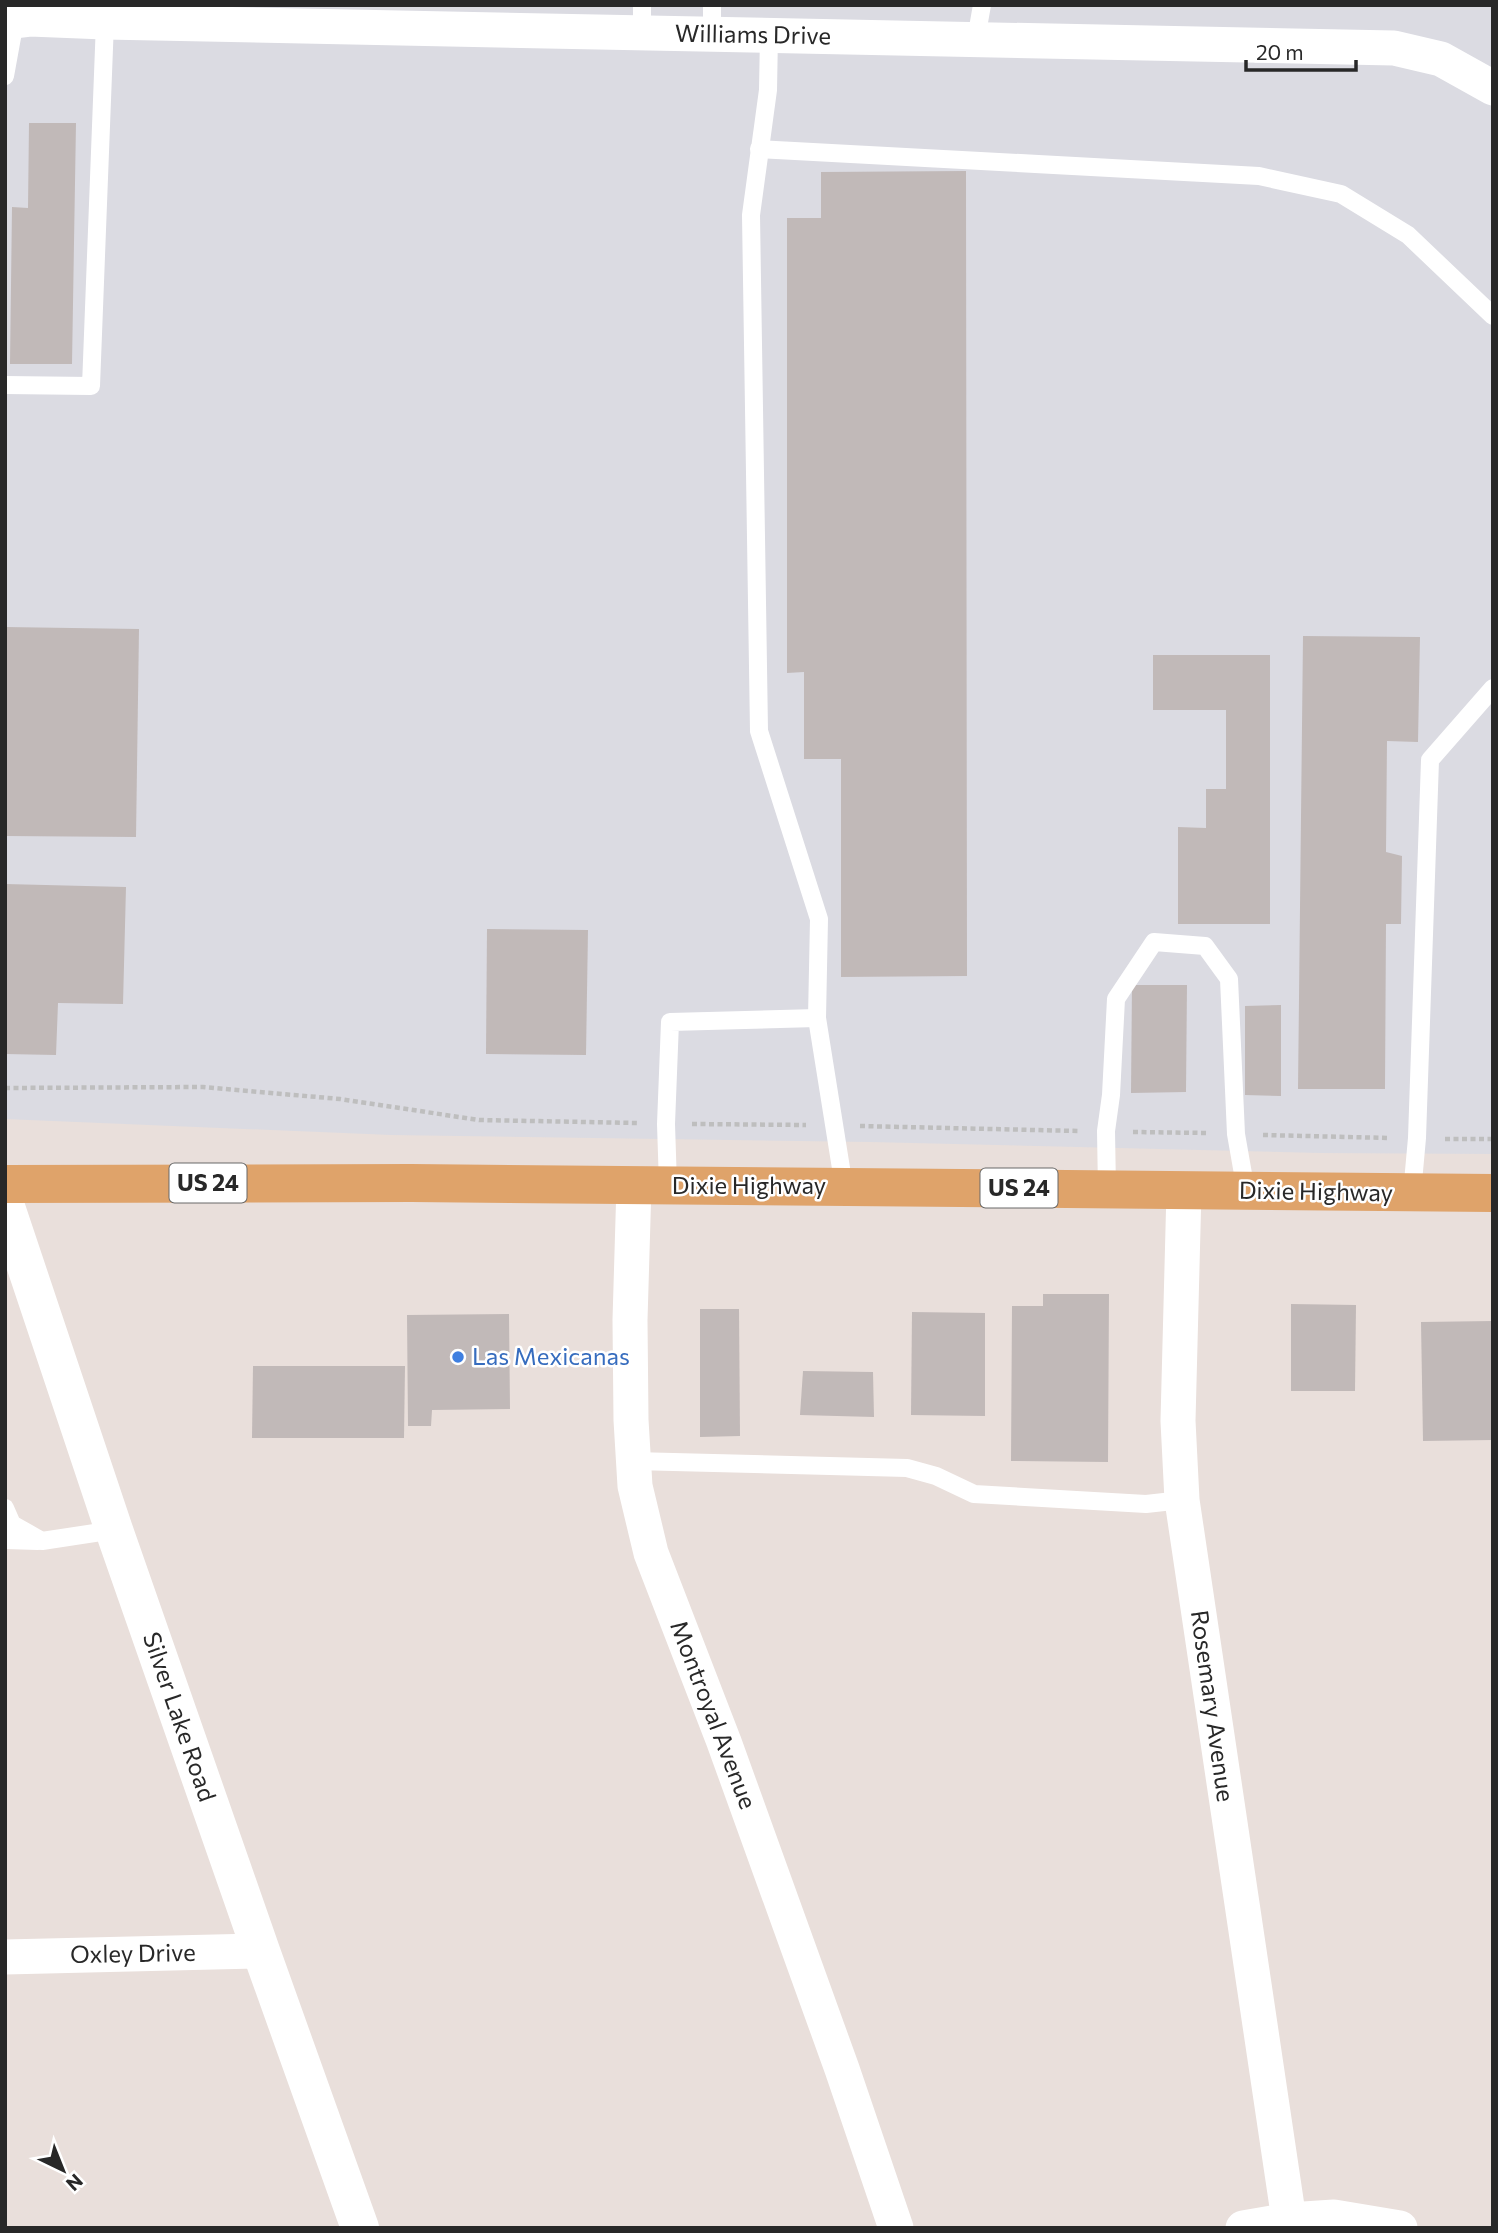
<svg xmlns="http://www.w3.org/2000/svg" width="1498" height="2233" viewBox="0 0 1498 2233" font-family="Commissioner,sans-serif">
<rect width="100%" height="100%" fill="#e9dfdb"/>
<path fill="#dbdbe2" d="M5 5H1493V1154L1320 1153 870 1142 391 1135 5 1119Z"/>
<g fill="#c1b9b8">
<path d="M29 123H76L72 364H10L12 207 28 208Z"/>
<path d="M966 171 967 976 841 977V759H804V672L787 673V218H821V172Z"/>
<path d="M5 627 139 629 136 837 5 836Z"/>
<path d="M1303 636 1420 637 1418 742 1387 741 1386 852 1402 856 1401 924H1386L1385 1089H1298Z"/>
<path d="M1153 655H1270V924H1178V827L1206 828V789H1226V710H1153Z"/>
<path d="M5 884 126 887 123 1004 58 1003 56 1055 5 1054Z"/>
<path d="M487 929 588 930 586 1055 486 1054Z"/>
<path d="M1132 985H1187L1186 1092 1131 1093Z"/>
<path d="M1281 1005V1096L1245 1095V1006Z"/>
<path d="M1043 1294H1109L1108 1462 1011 1461 1012 1306H1043Z"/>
<path d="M1291 1304 1356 1305 1355 1391H1291Z"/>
<path d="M700 1309H739L740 1436 700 1437Z"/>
<path d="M912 1312 985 1313V1416L911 1415Z"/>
<path d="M509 1314 510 1409 432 1410 431 1426H408L407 1315Z"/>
<path d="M1493 1321V1440L1423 1441 1421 1322Z"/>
<path d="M253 1366H405L404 1438H252Z"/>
<path d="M803 1371 873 1372 874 1417 800 1415Z"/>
</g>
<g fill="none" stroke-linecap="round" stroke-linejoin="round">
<g stroke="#bebebe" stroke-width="4.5" stroke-dasharray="5 3.5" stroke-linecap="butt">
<path d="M5 1088 203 1087 340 1099 479 1120 638 1123"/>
<path d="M692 1124 806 1125"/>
<path d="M860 1126 1079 1131"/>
<path d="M1133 1132 1208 1133"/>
<path d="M1263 1135 1390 1138"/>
<path d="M1445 1139H1493"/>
</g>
<g stroke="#fff" stroke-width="18">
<path d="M642 5V33"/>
<path d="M712 5V34"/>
<path d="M769 35 768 90 751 215 759 731 819 919 817 1018 844 1187"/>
<path d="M976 39 982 5"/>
<path d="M5 76 15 21"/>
<path d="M759 149 1259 176 1341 194 1408 235 1493 316"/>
<path d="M5 385 91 386 105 22"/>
<path d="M668 1185 666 1124 670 1022 817 1018"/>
<path d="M1107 1189 1106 1131 1111 1095 1116 999 1154 942 1205 946 1229 979 1236 1134 1246 1191"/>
<path d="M1412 1193 1417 1138 1430 760 1493 688"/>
<path d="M633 1461 907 1468 936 1476 974 1494 1146 1504 1182 1500"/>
<path d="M5 1508 12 1524 42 1541 114 1530"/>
<path d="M5 1540 38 1541"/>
</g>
<g stroke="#fff" stroke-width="35">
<path d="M5 22 30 19 105 22 1394 48 1441 59 1493 88"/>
<path d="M634 1185 630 1320 631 1420 635 1486 651 1553 724 1742 842 2069 896 2228"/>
<path d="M1184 1190 1178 1421 1182 1500 1289 2220"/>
<path d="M5 1957 261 1951"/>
<path d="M1243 2228 1289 2220 1334 2217 1400 2228"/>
</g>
<path stroke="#fff" stroke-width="38" d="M5 1204 114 1530 261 1951 360 2228"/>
<path stroke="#dfa36a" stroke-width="38" d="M5 1184 411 1183 1493 1193"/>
</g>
<circle fill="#3f7fe0" stroke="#fff" stroke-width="2.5" cx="458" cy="1357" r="7"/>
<g text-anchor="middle" stroke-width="5" stroke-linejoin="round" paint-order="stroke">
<g fill="#fff" stroke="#686868" stroke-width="2">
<rect x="169.5" y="1163.5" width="77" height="39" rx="5"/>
<rect x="980.5" y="1168.5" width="77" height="39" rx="5"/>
</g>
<g font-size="23" font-weight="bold" fill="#282828">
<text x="208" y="1191">US 24</text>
<text x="1019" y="1196">US 24</text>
</g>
<g font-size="24" fill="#282828" stroke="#fff">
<text transform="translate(753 35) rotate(1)" y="8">Williams Drive</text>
<text x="749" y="1194">Dixie Highway</text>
<text transform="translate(1316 1192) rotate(1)" y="8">Dixie Highway</text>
<text transform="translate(1212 1706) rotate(82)" y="8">Rosemary Avenue</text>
<text transform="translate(713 1715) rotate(69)" y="8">Montroyal Avenue</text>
<text transform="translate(179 1717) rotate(71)" y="8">Silver Lake Road</text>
<text transform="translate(133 1954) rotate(-1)" y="8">Oxley Drive</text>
</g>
<g font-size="24" fill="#366cbe" stroke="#fff" text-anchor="start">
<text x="472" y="1365">Las Mexicanas</text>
</g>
</g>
<rect width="1498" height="2233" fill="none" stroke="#282828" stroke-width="14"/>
<g transform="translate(63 2170) rotate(137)" stroke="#ffffff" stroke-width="5" paint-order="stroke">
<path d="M0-5L12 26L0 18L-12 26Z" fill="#282828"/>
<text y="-10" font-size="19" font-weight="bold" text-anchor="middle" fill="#282828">N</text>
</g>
<path d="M1246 60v10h110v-10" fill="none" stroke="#282828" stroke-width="3.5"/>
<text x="1256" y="60" font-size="21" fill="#282828" stroke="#ffffff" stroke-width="5" paint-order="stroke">20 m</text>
</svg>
